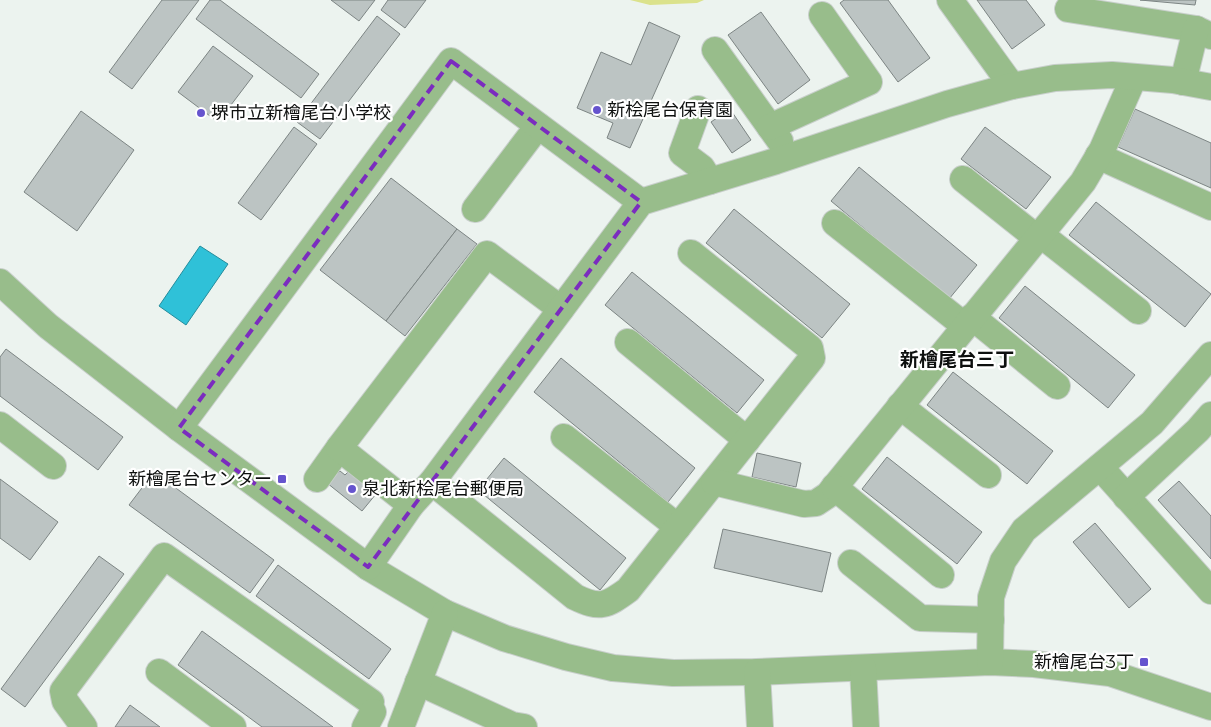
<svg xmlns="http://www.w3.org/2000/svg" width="1211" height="727" viewBox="0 0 1211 727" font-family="Montserrat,'Noto Sans JP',sans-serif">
<rect width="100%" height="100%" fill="#ecf3ef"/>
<path fill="#dbe28c" d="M630 0H704L697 3 650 5Z"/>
<path fill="#2fc1d8" stroke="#258c9c" d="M200 246 228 264 186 325 159 306Z"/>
<g fill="#bcc4c3" stroke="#7d8584">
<path d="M162 0H199L132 89 109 72Z"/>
<path d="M210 0H220L319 74 301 98 196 19Z"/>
<path d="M331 0H375L359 21Z"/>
<path d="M388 0H426L405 28 381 10Z"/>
<path d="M844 0H888L930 58 898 82 840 3Z"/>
<path d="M977 0H1026L1045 25 1012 49Z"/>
<path d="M1140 0H1196L1195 5Z"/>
<path d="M761 12 810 80 778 104 728 35Z"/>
<path d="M377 16 400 34 320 139 297 122Z"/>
<path d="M649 22 680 36 630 148 607 138 613 123 577 108 601 52 631 65Z"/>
<path d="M213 46 253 76 218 122 178 92Z"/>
<path d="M730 109 751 140 732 153 711 122Z"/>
<path d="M1135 109 1211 143V188L1118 147Z"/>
<path d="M81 111 134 150 77 231 24 192Z"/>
<path d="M294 127 317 144 261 220 238 203Z"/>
<path d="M985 127 1051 177 1026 209 961 159Z"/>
<path d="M859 167 977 265 949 299 831 201Z"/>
<path d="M391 178 457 229 386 321 320 270Z"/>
<path d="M1096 202 1211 294 1185 327 1069 235Z"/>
<path d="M734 209 850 304 822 338 706 243Z"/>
<path d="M457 229 477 244 405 336 386 321Z"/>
<path d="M632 272 764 380 737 413 605 305Z"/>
<path d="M1025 286 1135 375 1108 408 999 318Z"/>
<path d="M6 349 123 437 98 470 0 396V357Z"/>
<path d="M561 358 695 468 668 502 534 392Z"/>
<path d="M953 372 1053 451 1027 484 927 405Z"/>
<path d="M757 453 801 463 796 487 752 477Z"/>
<path d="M887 457 982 532 957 564 862 489Z"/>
<path d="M504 458 626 558 600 590 478 490Z"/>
<path d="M340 471 345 475 348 472 376 494 362 511 327 483Z"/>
<path d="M154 472 274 560 250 593 129 505Z"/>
<path d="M0 479 58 522 30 560 0 538Z"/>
<path d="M1179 481 1211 516V559L1158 500Z"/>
<path d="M1095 523 1151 589 1129 608 1073 542Z"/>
<path d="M723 529 831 553 822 592 714 568Z"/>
<path d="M99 556 124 574 25 707 1 689Z"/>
<path d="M278 565 391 649 369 679 256 596Z"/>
<path d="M202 631 333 727H262L178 665Z"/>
<path d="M130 705 160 727H115Z"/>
</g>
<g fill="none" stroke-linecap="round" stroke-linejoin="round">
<defs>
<g id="minor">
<path d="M950 0 1012 86"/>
<path d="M1068 9 1196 29 1211 36"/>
<path d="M715 50 780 141"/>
<path d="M1183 82 1196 29"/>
<path d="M698 109 682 153 702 168 710 181"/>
<path d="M770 127 869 82 822 15"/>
<path d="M1098 156 1211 207"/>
<path d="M963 179 1037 238"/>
<path d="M475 209 538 126"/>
<path d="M835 223 965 326"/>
<path d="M1040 234 1138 311"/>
<path d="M0 282 48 326 179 428 368 567 445 613 504 638 566 657 613 668 673 673 757 672 990 662 1034 664 1110 673 1211 707"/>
<path d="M972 317 1057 386"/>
<path d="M628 342 747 440"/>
<path d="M900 406 988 475"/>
<path d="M0 425 53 466"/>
<path d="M179 428 451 61 641 202"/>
<path d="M564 437 678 527"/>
<path d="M1100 467 1211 591"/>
<path d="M317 479 339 448"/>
<path d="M432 482 575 597C600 609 606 606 628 590L812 358 810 348 691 253"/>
<path d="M714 482 804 504 816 503 828 495 1083 182 1102 150 1134 77"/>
<path d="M834 487 941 575"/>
<path d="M1126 497 1198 430 1211 415"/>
<path d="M411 505 339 448 487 254 561 309"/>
<path d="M851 563 920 618 991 620"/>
<path d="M368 567 411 505 432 482 641 202 776 161 947 104 1012 86 1055 78 1112 75 1173 80 1211 87"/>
<path d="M990 662 991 597 1003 561 1024 530 1152 423 1211 355"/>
<path d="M863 668 866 727"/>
<path d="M159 672 233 727"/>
<path d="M757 672 760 727"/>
<path d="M418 682 512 725 524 727"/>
<path d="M84 727 65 701 63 691 164 556 371 702"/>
<path d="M365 727 373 712"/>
<path d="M401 727 445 613"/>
</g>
</defs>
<use href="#minor" stroke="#c8cfcb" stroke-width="28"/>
<use href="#minor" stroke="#98bd8b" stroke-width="26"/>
</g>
<path fill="none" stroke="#7b2cbf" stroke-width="4" stroke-dasharray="10 6" stroke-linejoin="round" d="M451 61 641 202 368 567 179 428Z"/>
<g fill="#6654ce" stroke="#fff" stroke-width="2">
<circle cx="597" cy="110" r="5"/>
<circle cx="201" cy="113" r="5"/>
<rect x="277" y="474" width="10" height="10" rx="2.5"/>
<circle cx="352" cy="489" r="5"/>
<rect x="1139" y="657" width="10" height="10" rx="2.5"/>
</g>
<g text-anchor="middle" stroke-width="4.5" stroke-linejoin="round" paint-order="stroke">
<g font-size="18" fill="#0e100f" stroke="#fff" text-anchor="start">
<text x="607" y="116">新桧尾台保育園</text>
<text x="211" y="119">堺市立新檜尾台小学校</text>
<text x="272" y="485" text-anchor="end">新檜尾台センター</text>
<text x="362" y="495">泉北新桧尾台郵便局</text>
<text x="1134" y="668" text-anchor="end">新檜尾台3丁</text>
</g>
<g font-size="19" font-weight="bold" fill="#0e100f" stroke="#fff">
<text x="957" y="366">新檜尾台三丁</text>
</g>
</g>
</svg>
